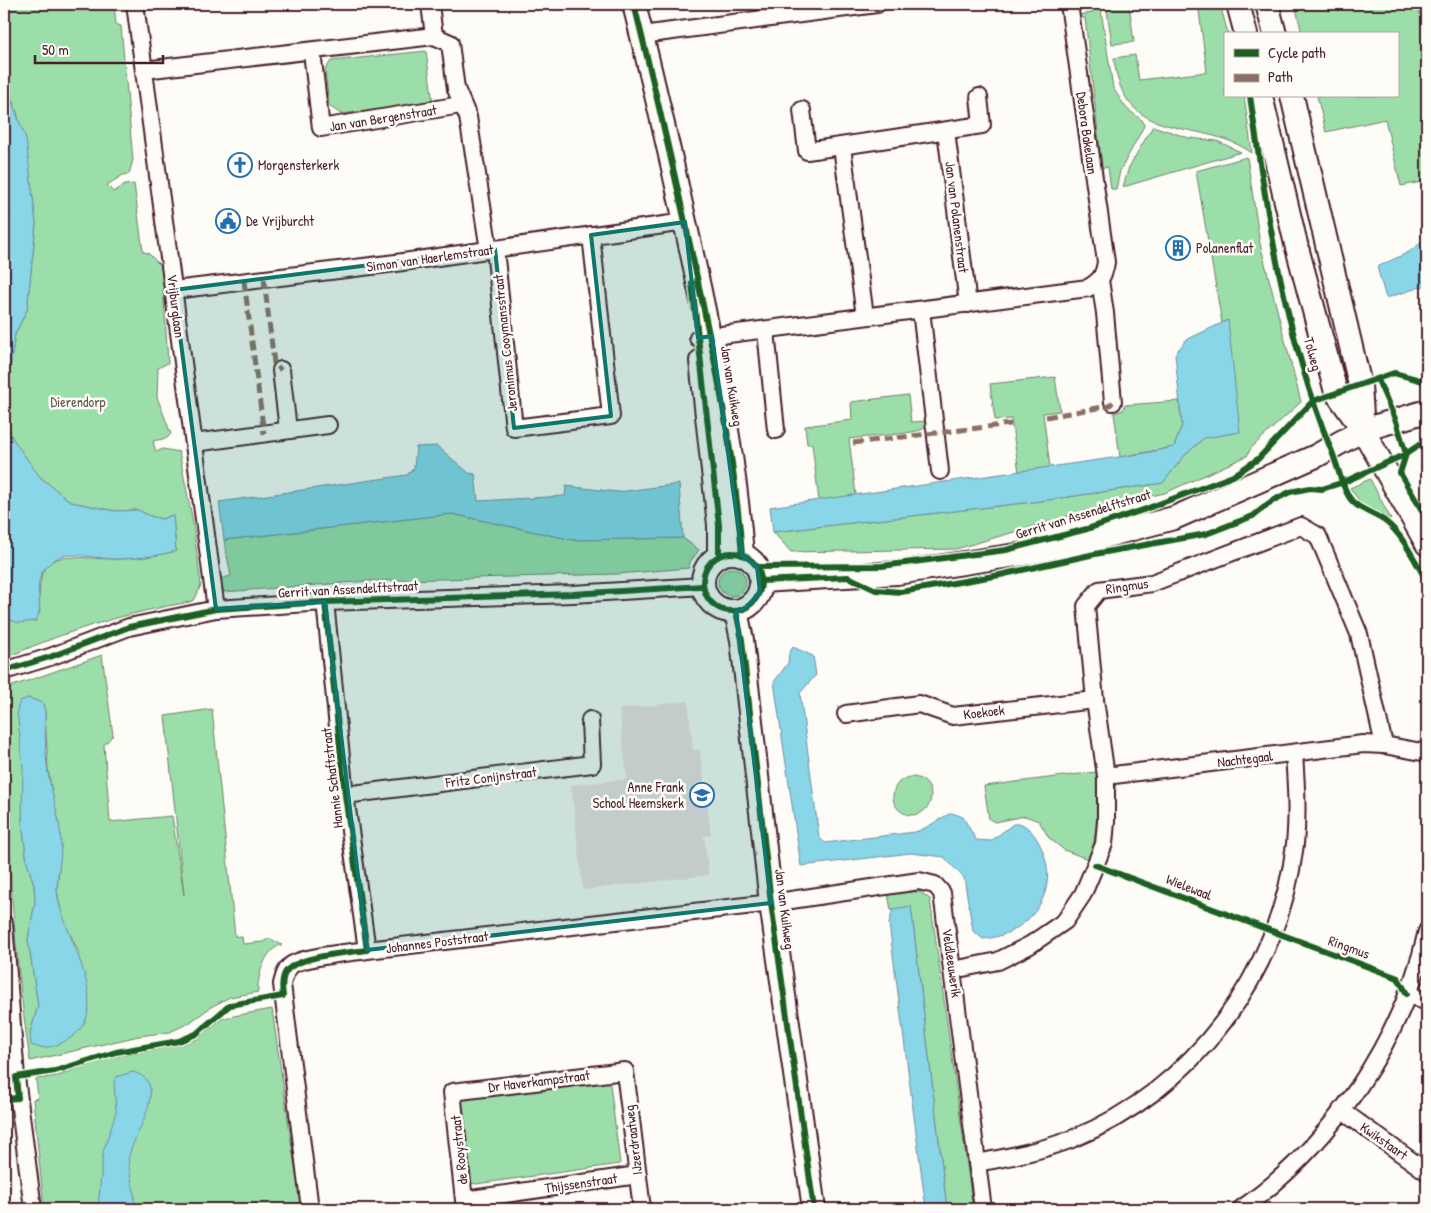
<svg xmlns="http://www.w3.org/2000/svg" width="1431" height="1213" viewBox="0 0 1431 1213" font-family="'Patrick Hand',sans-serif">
<rect width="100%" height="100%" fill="#fdfcf7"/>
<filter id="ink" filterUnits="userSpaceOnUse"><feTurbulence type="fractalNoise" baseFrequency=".02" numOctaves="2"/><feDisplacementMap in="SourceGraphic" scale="10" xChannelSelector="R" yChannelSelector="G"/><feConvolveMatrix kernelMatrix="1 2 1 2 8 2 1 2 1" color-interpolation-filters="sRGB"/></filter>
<g filter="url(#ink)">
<path fill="#f2e1e3" d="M688 701 693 750H700L711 835 704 836 709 875 583 890 571 785 627 779 619 709Z"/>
<g fill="#9bdea9" stroke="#727e6a" fill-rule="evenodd">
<path d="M4 4H114L116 24 121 26 133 160 129 174 123 175 107 185 113 192 125 185 134 184 143 252 148 253 162 267 168 363 158 368 157 397 171 434 167 438 153 441 156 452 163 449 179 452 192 517 201 585 195 599 190 602C129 612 69 630 12 655L4 651V617L8 620 40 613C34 542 63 559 115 559 135 559 156 556 176 551L173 515 162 519 150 516 138 510 115 511 71 502 40 477 26 459 12 438 5 418 6 396 15 334 27 310 36 223 30 174 17 112 4 81Z"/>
<path d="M1091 4H1100L1113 88 1126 108 1143 121 1144 126 1120 171 1116 189H1111L1108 167 1102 168 1085 18H1079V15L1092 13Z"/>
<path d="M1106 4H1129L1134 42 1112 44Z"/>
<path d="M1198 4H1220L1228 34H1225V96H1244L1252 153C1199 115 1123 148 1114 58L1135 55 1139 80 1207 72Z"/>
<path d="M1295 4H1417L1427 38V181L1401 186 1385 119 1326 132 1317 96H1397V34H1302Z"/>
<path d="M426 51 433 103 341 114 329 106 325 70 331 61Z"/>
<path d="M1153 126 1189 138 1217 141 1241 152 1123 187 1129 167Z"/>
<path d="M1247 157 1260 244 1301 402 1251 448 1247 456 1165 493 1103 506 956 549 791 552 773 532 1041 501 1163 483 1183 457 1204 438 1239 432 1227 320 1222 323 1196 171Z"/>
<path d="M4 185 10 208V222L4 226Z"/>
<path d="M1055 377 1060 411 1043 413 1050 467 1019 472 1011 419 995 420 990 384Z"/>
<path d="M908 395 911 422 929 421C928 424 928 425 925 428 917 434 863 437 849 439L856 495 819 501 812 444H807L805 426 852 420 851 402Z"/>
<path d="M1179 401 1182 425 1174 447 1120 457 1114 413 1123 410 1125 405Z"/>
<path d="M1370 479 1391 519 1363 506 1350 488Z"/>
<path d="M452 514 573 540 683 538 699 550 690 562 689 568 617 574 369 581 224 592 219 579 231 576 224 540Z"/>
<circle cx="732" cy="582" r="14"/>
<path d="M102 655 113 735 104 745 110 822 172 816 184 895 165 716 212 709 235 936 242 937 243 944 263 942 269 938 282 945C265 948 257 977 258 992L230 997 211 1007 189 1023 170 1032 139 1036 30 1061C12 937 4 814 4 689ZM28 698 43 703 45 712 48 769 61 847 57 890 62 917 79 953 30 1033 38 1006 28 939 35 902 34 885 27 862 22 822Z"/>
<path d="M1096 772C1098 803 1098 830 1090 860L1064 850 1049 838 1039 821 1025 816 995 822 989 819 984 786Z"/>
<circle cx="912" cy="796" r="19"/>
<path d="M905 892H920L930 899 973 1209H947L911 906 891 910 888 894Z"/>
<path d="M272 1009 301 1209H44L33 1099 38 1098 36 1079 58 1076 103 1059 181 1045 197 1039 223 1018Z"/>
<path d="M609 1076 620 1164 476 1184 467 1182 457 1099Z"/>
</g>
<g fill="#89d6e9" stroke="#708d9d">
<path d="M4 81 26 139 36 223 27 310 15 334 6 396 5 418 12 438 40 477 71 502 115 511 138 510 150 516 162 519 173 515 176 551C156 556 136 559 115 559 101 559 75 553 62 556 53 559 43 568 40 577 35 592 44 607 36 621L18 623 4 617V226L10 222V208L4 185Z"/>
<path d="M1427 238V285L1386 298 1377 267 1409 252Z"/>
<path d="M1228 320 1240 432 1204 438 1183 457 1163 483 1041 501 773 532 770 507 1140 454 1174 447 1182 425 1175 354 1186 340Z"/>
<path d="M437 446 469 473 475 474 478 501 565 496 566 486 618 492 679 484 683 538 573 540 452 514 224 540 219 502 407 475 414 468 416 447Z"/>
<path d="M793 647 813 656 816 675 800 693 819 837 825 843 915 832C929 828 939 818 952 813L963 817 976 840 991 841 1013 824H1022C1034 831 1040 843 1044 855 1059 897 1025 936 983 939L973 931 964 878 944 857 911 853 801 866 774 682 788 663 789 653Z"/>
<path d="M28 698 43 703 45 712C45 732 45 753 48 773 52 795 62 825 61 848 61 862 57 875 57 889 58 930 121 1010 67 1040 55 1047 43 1050 31 1045L30 1033 38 1006 28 939 35 902 34 885 27 862 22 822 23 767 17 710 20 701Z"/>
<path d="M911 906 947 1209H926L889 924 893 909Z"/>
<path d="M132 1072C173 1080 133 1136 129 1156 126 1175 140 1195 132 1209H98L103 1152 116 1112 114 1081 116 1077Z"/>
</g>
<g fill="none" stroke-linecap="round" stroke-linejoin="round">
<defs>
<g id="street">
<path d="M135 4 216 609"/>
<path d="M642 35 877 4"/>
<path d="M434 36 450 43 456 89 468 117 489 250"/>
<path d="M312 52 321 128 461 105"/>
<path d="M144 70 434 36 430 4"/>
<path d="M802 110 807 151 982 125 979 97"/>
<path d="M946 131 968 304"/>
<path d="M842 147 865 316"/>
<path d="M495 249 514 428 611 416 591 235"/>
<path d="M1100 280 1105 313 1113 402"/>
<path d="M174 290 396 263 685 222"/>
<path d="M921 310 940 471"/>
<path d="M766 331 776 430"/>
<path d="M698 338 1088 288C1100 281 1104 276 1106 262L1069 4"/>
<path d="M281 370 288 430"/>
<path d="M194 443 328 425"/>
<path d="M325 602 345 795 367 950"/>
<path d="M4 671 50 657 129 627 216 609 325 602 573 594 703 586"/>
<path d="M846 714 919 704 953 716 1095 700"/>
<path d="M1106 776 1363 744 1384 745"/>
<path d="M345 795 592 764 590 720"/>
<path d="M4 924 16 1077 33 1209"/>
<path d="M953 970 998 961 1030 945 1065 921 1083 894 1104 844 1106 822V776L1095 700 1086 606 1099 590 1152 583 1301 526 1318 536 1359 634 1384 745 1427 753"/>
<path d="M1407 994 1427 1002"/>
<path d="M1341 1110 1427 1172"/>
<path d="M977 1163C1009 1157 1041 1151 1072 1139 1193 1090 1280 974 1295 844 1298 814 1296 784 1294 753"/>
<path d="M464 1200 638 1175"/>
<path d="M310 1209 282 984C284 976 286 968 293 964 308 956 348 953 367 950L771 903 919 881 935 885 942 893 983 1209"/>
<path d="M465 1209 452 1092 625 1071 642 1209"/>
<path d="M1241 1209C1331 1146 1403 1039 1427 931"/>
</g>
<g id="secondary">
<path d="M634 4C652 76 669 149 685 222 709 332 734 442 742 555"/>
<path d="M1238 4 1246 34"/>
<path d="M1267 4 1275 34"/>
<path d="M1261 96 1296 244 1336 392 1363 430 1427 544"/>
<path d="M1292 96 1360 385 1363 430"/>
<path d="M701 361 719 525V556"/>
<circle cx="732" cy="582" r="29"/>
<path d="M761 581 897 573 1023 554 1091 540 1174 518 1316 456 1363 430 1427 411"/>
<path d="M736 611 742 640 771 903 814 1209"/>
</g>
</defs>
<use href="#street" stroke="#4a1f2b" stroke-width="20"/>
<use href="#secondary" stroke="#4a1f2b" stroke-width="26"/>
<use href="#street" stroke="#fdfcf7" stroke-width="16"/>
<use href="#secondary" stroke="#fdfcf7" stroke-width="22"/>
<g stroke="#8d6e63" stroke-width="5" stroke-dasharray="10 5" stroke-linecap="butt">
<path d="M264 279 274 363 281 370"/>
<path d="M244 281 264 434"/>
<path d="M1046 417 1109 406 1113 402"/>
<path d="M853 443 1011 424"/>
</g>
<defs>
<g id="cycleway">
<path d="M634 4C652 76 669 149 685 222 709 332 734 442 742 555"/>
<path d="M1250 96C1267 215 1285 335 1330 447 1337 462 1340 482 1349 497 1357 510 1375 513 1386 522 1404 536 1415 562 1427 581"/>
<path d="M692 283 719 525V556"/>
<path d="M1378 380 1396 421 1406 454 1400 473 1427 519"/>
<circle cx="732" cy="582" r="29"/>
<path d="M757 567 882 566 1006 550 1087 529 1143 510 1233 476 1258 459 1313 401 1394 373 1427 382"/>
<path d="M761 581 848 577 876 590 901 592 1000 575 1095 554 1206 534 1253 516 1272 501 1290 492 1310 488 1322 489 1344 482 1406 454 1427 439"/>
<path d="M736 611 742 640 771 903 814 1209"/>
<path d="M4 671 50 657 129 627 216 609 325 602 573 594 703 586"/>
<path d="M1095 865 1398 978 1407 994"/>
<path d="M4 1099 18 1098 16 1077 55 1071 116 1052 179 1041 196 1034 230 1005 283 996C282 989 281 981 285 973 294 956 347 953 367 950L345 795 325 602"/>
</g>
</defs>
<use href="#cycleway" stroke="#fdfcf7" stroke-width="9"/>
<use href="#cycleway" stroke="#1b5e20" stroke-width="6"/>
</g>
</g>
<path fill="#0f766e" fill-opacity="0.2" stroke="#0f766e" stroke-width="4" stroke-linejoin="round" d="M685 222 698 338 712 336 742 555 757 567 760 592 746 608 736 611 771 903 367 950 325 602 216 609 174 290 495 249 514 428 611 416 591 235Z"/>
<defs>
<symbol id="church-ring" viewBox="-11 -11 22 22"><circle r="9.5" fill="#fdfcf7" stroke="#1f6fb2" stroke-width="1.5"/><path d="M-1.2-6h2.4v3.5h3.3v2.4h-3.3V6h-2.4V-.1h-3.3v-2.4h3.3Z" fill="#1f6fb2"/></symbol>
<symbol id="civic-ring" viewBox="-11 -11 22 22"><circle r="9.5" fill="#fdfcf7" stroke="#1f6fb2" stroke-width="1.5"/><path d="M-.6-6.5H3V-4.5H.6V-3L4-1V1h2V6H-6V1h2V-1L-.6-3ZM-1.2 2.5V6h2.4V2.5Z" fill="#1f6fb2"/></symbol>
<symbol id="building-ring" viewBox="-11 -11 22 22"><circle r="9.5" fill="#fdfcf7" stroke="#1f6fb2" stroke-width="1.5"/><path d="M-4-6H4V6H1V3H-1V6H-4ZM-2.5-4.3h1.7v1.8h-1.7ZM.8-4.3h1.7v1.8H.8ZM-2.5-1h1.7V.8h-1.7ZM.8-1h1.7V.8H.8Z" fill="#1f6fb2"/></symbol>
<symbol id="school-ring" viewBox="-11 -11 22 22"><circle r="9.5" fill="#fdfcf7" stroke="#1f6fb2" stroke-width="1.5"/><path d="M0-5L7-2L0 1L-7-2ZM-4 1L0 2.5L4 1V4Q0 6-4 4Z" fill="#1f6fb2"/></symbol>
</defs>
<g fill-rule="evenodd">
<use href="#church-ring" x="226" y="151" width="28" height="28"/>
<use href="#civic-ring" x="214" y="207" width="28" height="28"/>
<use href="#building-ring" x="1164" y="234" width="28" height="28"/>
<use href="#school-ring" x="688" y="781" width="28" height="28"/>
</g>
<g text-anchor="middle" stroke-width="5" stroke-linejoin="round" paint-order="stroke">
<g font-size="14" fill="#4a1f2b" stroke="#fdfcf7">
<text transform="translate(383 118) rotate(-9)" y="5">Jan van Bergenstraat</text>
<text transform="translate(1087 133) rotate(82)" y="5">Debora Bakelaan</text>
<text transform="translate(957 217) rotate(83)" y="5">Jan van Polanenstraat</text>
<text transform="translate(430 258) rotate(-8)" y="5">Simon van Haerlemstraat</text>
<text transform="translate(176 306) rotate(83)" y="5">Vrijburglaan</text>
<text transform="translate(505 343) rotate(-96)" y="5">Jeronimus Cooymansstraat</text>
<text transform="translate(1313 354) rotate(75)" y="5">Tolweg</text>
<text transform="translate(732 386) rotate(81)" y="5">Jan van Kuikweg</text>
<text transform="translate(1083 514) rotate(-17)" y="5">Gerrit van Assendelftstraat</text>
<text transform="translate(1127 586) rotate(-8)" y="5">Ringmus</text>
<text transform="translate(348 589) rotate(-3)" y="5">Gerrit van Assendelftstraat</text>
<text transform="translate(984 712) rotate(-7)" y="5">Koekoek</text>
<text transform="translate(1245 759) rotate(-7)" y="5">Nachtegaal</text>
<text transform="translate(491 777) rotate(-7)" y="5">Fritz Conijnstraat</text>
<text transform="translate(332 778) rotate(-97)" y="5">Hannie Schaftstraat</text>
<text transform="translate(1189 887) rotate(21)" y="5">Wielewaal</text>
<text transform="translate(785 909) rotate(83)" y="5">Jan van Kuikweg</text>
<text transform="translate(437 942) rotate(-7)" y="5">Johannes Poststraat</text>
<text transform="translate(1349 947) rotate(20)" y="5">Ringmus</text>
<text transform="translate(952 963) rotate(82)" y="5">Veldleeuwerik</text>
<text transform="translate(539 1081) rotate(-7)" y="5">Dr Haverkampstraat</text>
<text transform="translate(633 1140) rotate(-97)" y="5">IJzerdraatweg</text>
<text transform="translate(1384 1141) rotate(35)" y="5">Kwikstaart</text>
<text transform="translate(459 1150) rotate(-96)" y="5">de Rooystraat</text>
<text transform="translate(581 1183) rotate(-8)" y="5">Thijssenstraat</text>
</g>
<g font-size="14" fill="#4a1f2b" stroke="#fdfcf7" text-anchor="start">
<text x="258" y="170">Morgensterkerk</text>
<text x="246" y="226">De Vrijburcht</text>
<text x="1196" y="253">Polanenflat</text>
<text x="684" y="792" text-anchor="end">Anne Frank<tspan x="684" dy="16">School Heemskerk</tspan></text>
</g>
<g font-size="14" fill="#625851" stroke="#fdfcf7">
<text x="78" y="407">Dierendorp</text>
</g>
</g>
<rect width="1431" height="1213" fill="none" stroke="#fdfcf7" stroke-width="20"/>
<rect x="10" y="10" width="1411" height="1193" fill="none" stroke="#4a1f2b" stroke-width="2" filter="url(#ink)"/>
<rect x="1224" y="32" width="175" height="65" fill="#fdfcf7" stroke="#b5a4a5"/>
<rect x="1234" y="49" width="25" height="8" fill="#1b5e20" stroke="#b5a4a5"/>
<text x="1268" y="58" font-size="15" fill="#4a1f2b">Cycle path</text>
<rect x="1234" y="74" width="25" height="8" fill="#8d6e63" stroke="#b5a4a5"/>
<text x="1268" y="82" font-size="15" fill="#4a1f2b">Path</text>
<path d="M35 55v8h128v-8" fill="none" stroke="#4a1f2b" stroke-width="2.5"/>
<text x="42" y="55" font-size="15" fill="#4a1f2b" stroke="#fdfcf7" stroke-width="4" paint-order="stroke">50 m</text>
</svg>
